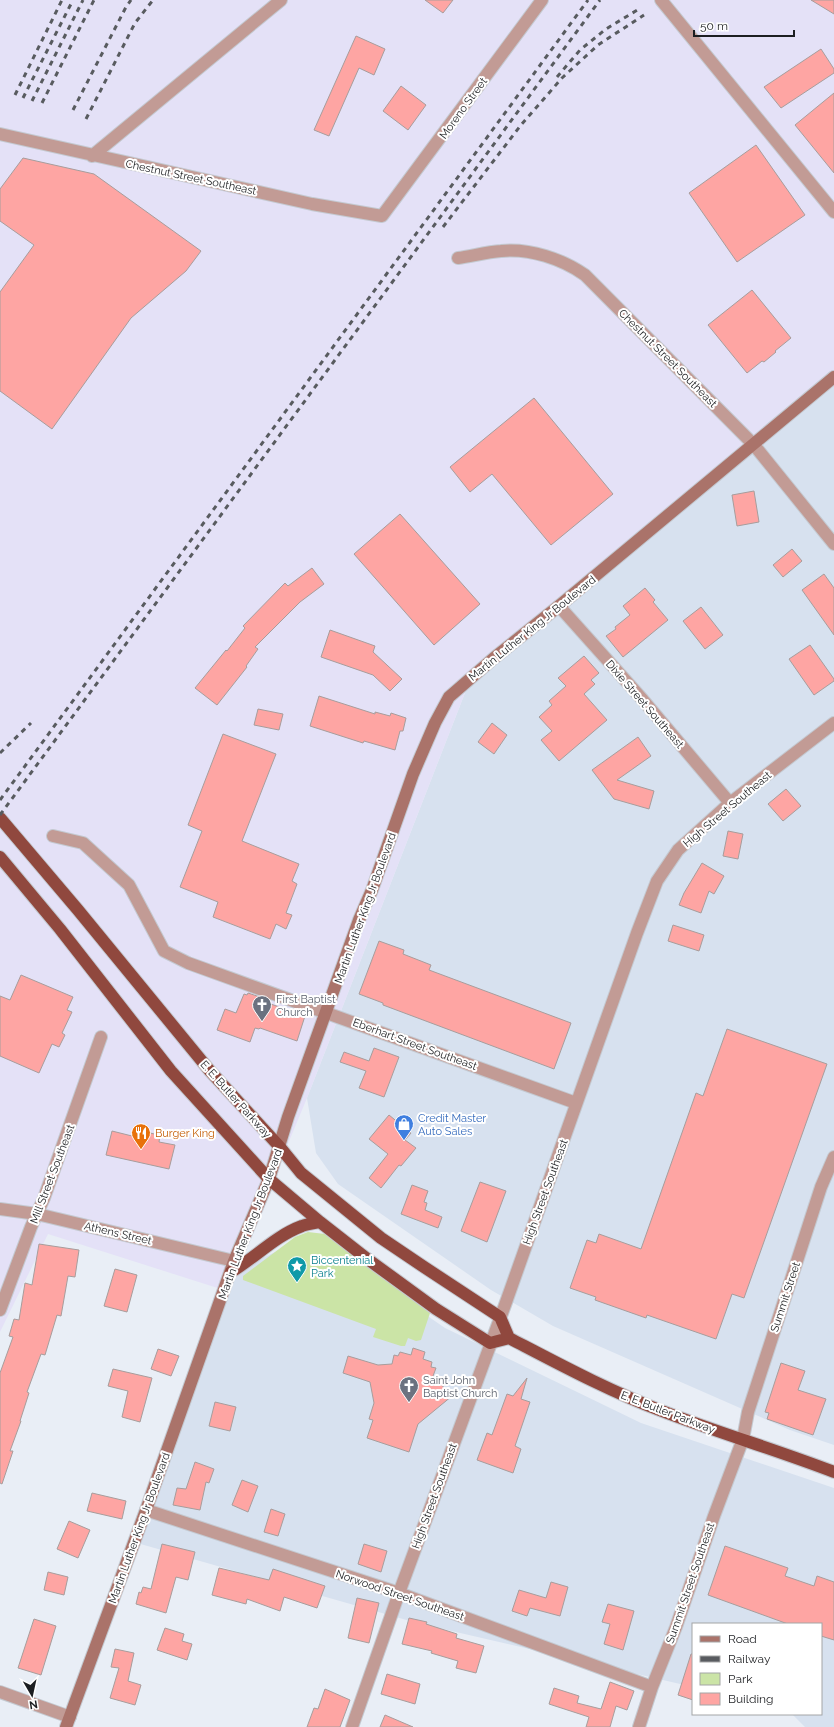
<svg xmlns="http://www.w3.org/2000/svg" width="834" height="1727" viewBox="0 0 834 1727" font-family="Raleway,sans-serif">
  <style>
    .built { fill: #d7e1ef }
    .industrial { fill: #e4e1f7 }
    .green { fill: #cbe4a6 }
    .building { fill: #fea5a3; stroke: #a79d9c }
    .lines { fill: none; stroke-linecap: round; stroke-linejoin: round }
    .minor-casing { stroke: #c4c9d0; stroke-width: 14 }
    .tertiary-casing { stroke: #c4c9d0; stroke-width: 14 }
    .secondary-casing { stroke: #c4c9d0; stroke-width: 14 }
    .trunk-casing { stroke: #c4c9d0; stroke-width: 14 }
    .minor { stroke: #c29b95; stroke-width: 12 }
    .tertiary { stroke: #c29b95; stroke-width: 12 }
    .secondary { stroke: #aa736a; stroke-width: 12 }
    .trunk { stroke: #90483e; stroke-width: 12 }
    .rail { stroke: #585b5f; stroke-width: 3; stroke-dasharray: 5 5; stroke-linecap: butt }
    .labels { text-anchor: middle; stroke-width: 4; stroke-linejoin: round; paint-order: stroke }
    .street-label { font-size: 11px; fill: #1c1e21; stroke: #fff }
    .worship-label { font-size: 11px; fill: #5b616d; stroke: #fff; text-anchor: start }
    .shop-label { font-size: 11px; fill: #366cbe; stroke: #fff; text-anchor: start }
    .food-label { font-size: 11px; fill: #c56008; stroke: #fff; text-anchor: start }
    .culture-label { font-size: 11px; fill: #0d838f; stroke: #fff; text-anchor: start }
  </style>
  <rect width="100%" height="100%" fill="#e9eef6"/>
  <path class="built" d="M834 384V1445L790 1430 553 1326 491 1290 338 1184 316 1153 307 1098 470 680 758 449Z
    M310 1235 445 1328 641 1423 834 1488V1727H805L792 1714H821V1624H693V1687L417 1623 137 1543 234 1272Z"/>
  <path class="industrial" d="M0 0H834V384L758 449 470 680 307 1098 227 1291 48 1234 0 1332Z"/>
  <path class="green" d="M308 1232 325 1234 430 1313 421 1340 416 1341 408 1338 405 1346H401L373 1337 376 1329 243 1280V1276L295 1237Z"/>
  <path class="building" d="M425 0H453L443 13Z
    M811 0H834V14Z
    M356 36 385 49 374 75 359 68 329 136 314 130Z
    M821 49 834 69V73L781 108 764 87Z
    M401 86 426 105 408 130 383 111Z
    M834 93V173L795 125Z
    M756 145 805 215 737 262 689 193Z
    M23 158 94 174 201 251 186 271 131 318 52 429 0 391V292L34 245 0 221V189Z
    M752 290 791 338 775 351 776 352 764 362 762 361 747 373 708 325Z
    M534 398 613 494 551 545 492 474 470 492 450 467Z
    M754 491 759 522 737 526 732 495Z
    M400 514 480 604 434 645 354 554Z
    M792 549 802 561 783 577 773 565Z
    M312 568 324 584 300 602 255 647 258 649 246 666 247 667 217 705 195 688 226 650 227 651 245 628 243 626 285 583 288 586Z
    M824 574 834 588V635L802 590Z
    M645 588 655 600 653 602 668 620 623 657 606 636 616 629 615 627 630 615 623 606Z
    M701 607 723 635 705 649 683 621Z
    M330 630 375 646 373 652 402 679 390 691 373 675 321 657Z
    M810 645 834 679V681L814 695 789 659Z
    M584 656 599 673 591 680 595 684 584 694 607 720 559 761 541 740 552 731 539 717 552 705 549 701 566 686 558 678Z
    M319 696 375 714V712L390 716 391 713 406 718 403 731H400L395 750 364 741 363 743 310 726Z
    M258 709 283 714 279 730 254 725Z
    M492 723 507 735 494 754 478 742Z
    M223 734 276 754 242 841 299 864 292 881 297 884 286 913 292 915 286 929 276 924 270 939 213 917 218 902 180 887 202 831 188 825Z
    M638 737 651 756 617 780 654 791 649 809 614 799 592 770Z
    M786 789 801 806 783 821 768 804Z
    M728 831 743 834 738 859 723 856Z
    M702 863 724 876 714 894 709 891 701 913 679 905 684 893Z
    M673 925 704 935 699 951 668 941Z
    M379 941 404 950 403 954 431 965 429 970 571 1023 554 1069 383 1005V1003L359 994Z
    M21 975 73 997 67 1010 72 1012 62 1033 65 1035 59 1047 52 1044 39 1073 0 1056V996L10 1000Z
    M248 993 266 999 265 1002 305 1016 297 1041 260 1028 259 1029 255 1028 250 1042 217 1030 225 1009 236 1013 244 994 247 995Z
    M727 1029 827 1064 744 1298 732 1294 716 1339 647 1315 646 1318 595 1300 596 1297 570 1288 587 1240 596 1243 599 1234 641 1249 696 1093 703 1096Z
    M374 1048 399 1057 384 1097 359 1088 366 1071 340 1062 344 1052 369 1061Z
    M389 1115 411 1133 405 1140 416 1148 401 1166 399 1165 381 1188 369 1178 388 1154 369 1139Z
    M134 1130 160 1135 159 1142 175 1145 169 1169 106 1155 112 1131 132 1136Z
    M480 1182 506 1191 487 1242 461 1231Z
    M412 1185 428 1191 424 1202 427 1203 425 1210 442 1217 438 1228 401 1214Z
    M39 1244 79 1250 75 1277 68 1276 61 1316 57 1315 45 1355 41 1354 27 1392 29 1393 20 1421H21L10 1451H13L2 1484 0 1483V1373L13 1337 9 1336 14 1319 19 1320 25 1283 32 1285Z
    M115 1269 137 1275 127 1312 104 1306Z
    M413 1348 425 1352 423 1359 432 1362 431 1367 436 1368 433 1376 452 1396 418 1424 409 1452 367 1438 373 1420 369 1419 374 1403 370 1382 343 1373 348 1356 378 1365 392 1364 394 1355 398 1356 400 1352 411 1355Z
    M158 1349 179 1356 171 1376 151 1369Z
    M781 1363 805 1371 798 1390 826 1399 813 1435 767 1419 769 1413 765 1412Z
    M113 1369 152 1378 140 1422 122 1417 128 1391 108 1386Z
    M527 1378 521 1399 530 1402 515 1446 521 1449 513 1473 477 1460 487 1433 492 1435 507 1394 513 1396Z
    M215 1402 236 1407 230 1431 209 1426Z
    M195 1462 214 1469 209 1483 206 1482 200 1510 173 1505 177 1488 186 1489Z
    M242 1480 258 1486 248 1512 232 1505Z
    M92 1493 126 1501 122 1519 87 1511Z
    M271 1509 285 1514 278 1536 264 1532Z
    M69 1521 90 1530 78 1558 57 1549Z
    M162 1544 195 1552 188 1580 176 1577 166 1613 136 1604 139 1592 141 1593 143 1587 151 1589Z
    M364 1544 387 1551 381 1572 358 1564Z
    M725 1546 788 1568 785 1576 814 1586 817 1576 834 1582V1640L821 1636V1624H788L708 1595Z
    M219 1568 269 1580 273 1569 325 1586 317 1608 284 1597 280 1611 247 1599 246 1604 212 1595Z
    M48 1572 68 1577 64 1595 44 1590Z
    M551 1582 568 1587 560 1616 530 1608 527 1616 512 1611 519 1590 546 1598Z
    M357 1598 379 1603 369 1643 348 1638Z
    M608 1604 634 1611 623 1650 604 1644 610 1624 602 1622Z
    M409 1618 427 1622 426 1624 457 1634 456 1638 484 1646 476 1673 456 1668 458 1661 431 1653 432 1651 402 1644Z
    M34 1619 56 1626 41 1675 18 1668Z
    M165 1628 184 1634 182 1641 192 1644 187 1660 157 1650Z
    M115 1649 134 1653 128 1681 141 1685 135 1705 110 1698 119 1668 111 1667Z
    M691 1654H693V1700L678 1695Z
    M387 1674 420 1684 415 1704 381 1694Z
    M610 1682 634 1691 627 1710 616 1706 610 1727H586L589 1717 549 1704 554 1688 579 1696 577 1703 601 1709Z
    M325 1689 350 1700 340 1727H307L314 1708 318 1709Z
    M385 1715 413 1727H380Z"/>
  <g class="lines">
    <defs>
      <path id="minor" d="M0 134 312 204 382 216 542 0
        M92 156 281 0
        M458 258C472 256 487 252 501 251 530 248 562 259 585 275L754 445 834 544
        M559 606 643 700 730 803
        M53 836 83 843 129 885 164 951 188 963 576 1103
        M0 1209 37 1214 234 1261
        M0 1310 31 1227 44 1198 101 1037
        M146 1510 399 1593 652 1687
        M0 1692 70 1717
        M352 1727 399 1593 505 1305 637 933 657 881 678 850 730 803 834 723
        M639 1727 652 1687 676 1627 714 1516 743 1439 748 1412 821 1187 834 1157"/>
      <path id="tertiary" d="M661 0 834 212"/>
      <path id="secondary" d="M66 1727 146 1510 234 1261 269 1179 288 1117 359 920 372 890 413 774 435 723 449 697 494 658 559 606 834 377"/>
      <path id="trunk" d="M0 818 78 910 210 1071 279 1146 301 1173 381 1238 424 1267 500 1317 509 1338C559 1364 609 1391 662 1411 719 1433 777 1450 834 1472
        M0 857 60 929 171 1071 269 1179 320 1222 366 1258 436 1309 490 1343 509 1338
        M231 1272C255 1258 275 1236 302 1226 307 1224 314 1223 320 1222"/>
    </defs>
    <use href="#minor" class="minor-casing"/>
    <use href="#tertiary" class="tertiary-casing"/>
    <use href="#secondary" class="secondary-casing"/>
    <use href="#trunk" class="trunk-casing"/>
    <use href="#minor" class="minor"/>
    <use href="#tertiary" class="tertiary"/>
    <use href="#secondary" class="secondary"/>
    <use href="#trunk" class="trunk"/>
    <path class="rail" d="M557 77 580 50 606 29 639 9
      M15 95 62 0
      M23 98 73 0
      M32 101 83 0
      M42 103 94 0
      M73 110 126 7 131 0
      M86 119 135 23 153 0
      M443 227 521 125 562 78 598 45 644 15
      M0 753 31 723
      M0 800 588 0
      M0 815 600 0"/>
  </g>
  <defs>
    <symbol id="church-pin" viewBox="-11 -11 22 30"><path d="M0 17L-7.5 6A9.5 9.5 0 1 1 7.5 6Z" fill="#6b7280" stroke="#fff"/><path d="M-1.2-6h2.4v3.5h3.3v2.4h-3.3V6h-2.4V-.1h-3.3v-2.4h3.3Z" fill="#fff"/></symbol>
    <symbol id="shop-pin" viewBox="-11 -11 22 30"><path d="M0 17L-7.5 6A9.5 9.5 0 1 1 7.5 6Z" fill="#3f7fe0" stroke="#fff"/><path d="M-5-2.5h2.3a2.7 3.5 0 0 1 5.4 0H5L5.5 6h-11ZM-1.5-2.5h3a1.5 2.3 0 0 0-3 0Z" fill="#fff"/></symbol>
    <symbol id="restaurant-pin" viewBox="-11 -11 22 30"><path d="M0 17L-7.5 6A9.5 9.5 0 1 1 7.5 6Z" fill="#e8710a" stroke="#fff"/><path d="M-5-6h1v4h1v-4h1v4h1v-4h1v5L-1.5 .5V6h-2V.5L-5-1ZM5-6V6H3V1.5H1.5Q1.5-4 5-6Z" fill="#fff"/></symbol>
    <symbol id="sight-pin" viewBox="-11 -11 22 30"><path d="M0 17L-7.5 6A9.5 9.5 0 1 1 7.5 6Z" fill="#0f9aa8" stroke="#fff"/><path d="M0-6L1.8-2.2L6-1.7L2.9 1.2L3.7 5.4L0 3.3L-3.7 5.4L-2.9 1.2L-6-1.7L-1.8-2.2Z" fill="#fff"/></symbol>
  </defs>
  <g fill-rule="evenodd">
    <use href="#church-pin" x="251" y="994" width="22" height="30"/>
    <use href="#shop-pin" x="393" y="1113" width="22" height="30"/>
    <use href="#restaurant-pin" x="130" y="1122" width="22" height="30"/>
    <use href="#sight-pin" x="286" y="1255" width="22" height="30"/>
    <use href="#church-pin" x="398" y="1375" width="22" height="30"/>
  </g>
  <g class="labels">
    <g class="street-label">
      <text transform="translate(463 108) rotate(-54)" y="4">Moreno Street</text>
      <text transform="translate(191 177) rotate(12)" y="4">Chestnut Street Southeast</text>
      <text transform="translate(668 358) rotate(45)" y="4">Chestnut Street Southeast</text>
      <text transform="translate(532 628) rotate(-39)" y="4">Martin Luther King Jr Boulevard</text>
      <text transform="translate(645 704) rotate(49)" y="4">Dixie Street Southeast</text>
      <text transform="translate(727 809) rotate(-40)" y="4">High Street Southeast</text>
      <text transform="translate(365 908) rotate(-70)" y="4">Martin Luther King Jr Boulevard</text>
      <text transform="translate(415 1044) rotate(20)" y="4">Eberhart Street Southeast</text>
      <text transform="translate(236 1099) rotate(48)" y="4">E. E. Butler Parkway</text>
      <text transform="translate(52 1174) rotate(-69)" y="4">Mill Street Southeast</text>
      <text transform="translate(545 1192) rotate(-70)" y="4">High Street Southeast</text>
      <text transform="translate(250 1224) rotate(-69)" y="4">Martin Luther King Jr Boulevard</text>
      <text transform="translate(118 1233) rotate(13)" y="4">Athens Street</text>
      <text transform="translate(785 1297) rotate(-72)" y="4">Summit Street</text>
      <text transform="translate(668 1412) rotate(21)" y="4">E. E. Butler Parkway</text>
      <text transform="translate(434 1496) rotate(-70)" y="4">High Street Southeast</text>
      <text transform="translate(139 1528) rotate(-70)" y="4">Martin Luther King Jr Boulevard</text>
      <text transform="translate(690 1583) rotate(-71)" y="4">Summit Street Southeast</text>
      <text transform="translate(400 1595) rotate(19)" y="4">Norwood Street Southeast</text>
    </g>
    <g class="worship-label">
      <text x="276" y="1003">First Baptist<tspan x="276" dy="13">Church</tspan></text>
      <text x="423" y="1384">Saint John<tspan x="423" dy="13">Baptist Church</tspan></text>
    </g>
    <g class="shop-label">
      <text x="418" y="1122">Credit Master<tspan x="418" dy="13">Auto Sales</tspan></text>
    </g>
    <g class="food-label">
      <text x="155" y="1137">Burger King</text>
    </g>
    <g class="culture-label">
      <text x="311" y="1264">Biccentenial<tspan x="311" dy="13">Park</tspan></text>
    </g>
  </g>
  <rect x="692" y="1623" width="130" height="92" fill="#ffffff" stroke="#a4a5a6"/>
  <rect x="700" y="1636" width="20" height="6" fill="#aa736a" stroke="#a4a5a6"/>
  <text x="728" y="1643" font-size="12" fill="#1c1e21">Road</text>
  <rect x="700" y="1656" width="20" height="6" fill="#585b5f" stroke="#a4a5a6"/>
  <text x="728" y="1663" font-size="12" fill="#1c1e21">Railway</text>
  <rect x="700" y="1673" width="20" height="12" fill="#cbe4a6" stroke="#a4a5a6"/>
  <text x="728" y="1683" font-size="12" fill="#1c1e21">Park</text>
  <rect x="700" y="1693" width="20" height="12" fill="#fea5a3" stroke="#a4a5a6"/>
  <text x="728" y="1703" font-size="12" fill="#1c1e21">Building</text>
  <g transform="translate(32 1695) rotate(171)" stroke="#ffffff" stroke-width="3" paint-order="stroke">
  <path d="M0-3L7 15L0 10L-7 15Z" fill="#1c1e21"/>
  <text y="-6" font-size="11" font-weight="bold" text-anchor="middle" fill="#1c1e21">N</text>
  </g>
  <path d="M694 30v6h100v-6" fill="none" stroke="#1c1e21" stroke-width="2"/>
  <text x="700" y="30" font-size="12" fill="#1c1e21" stroke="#ffffff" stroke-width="3" paint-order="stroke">50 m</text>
</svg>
